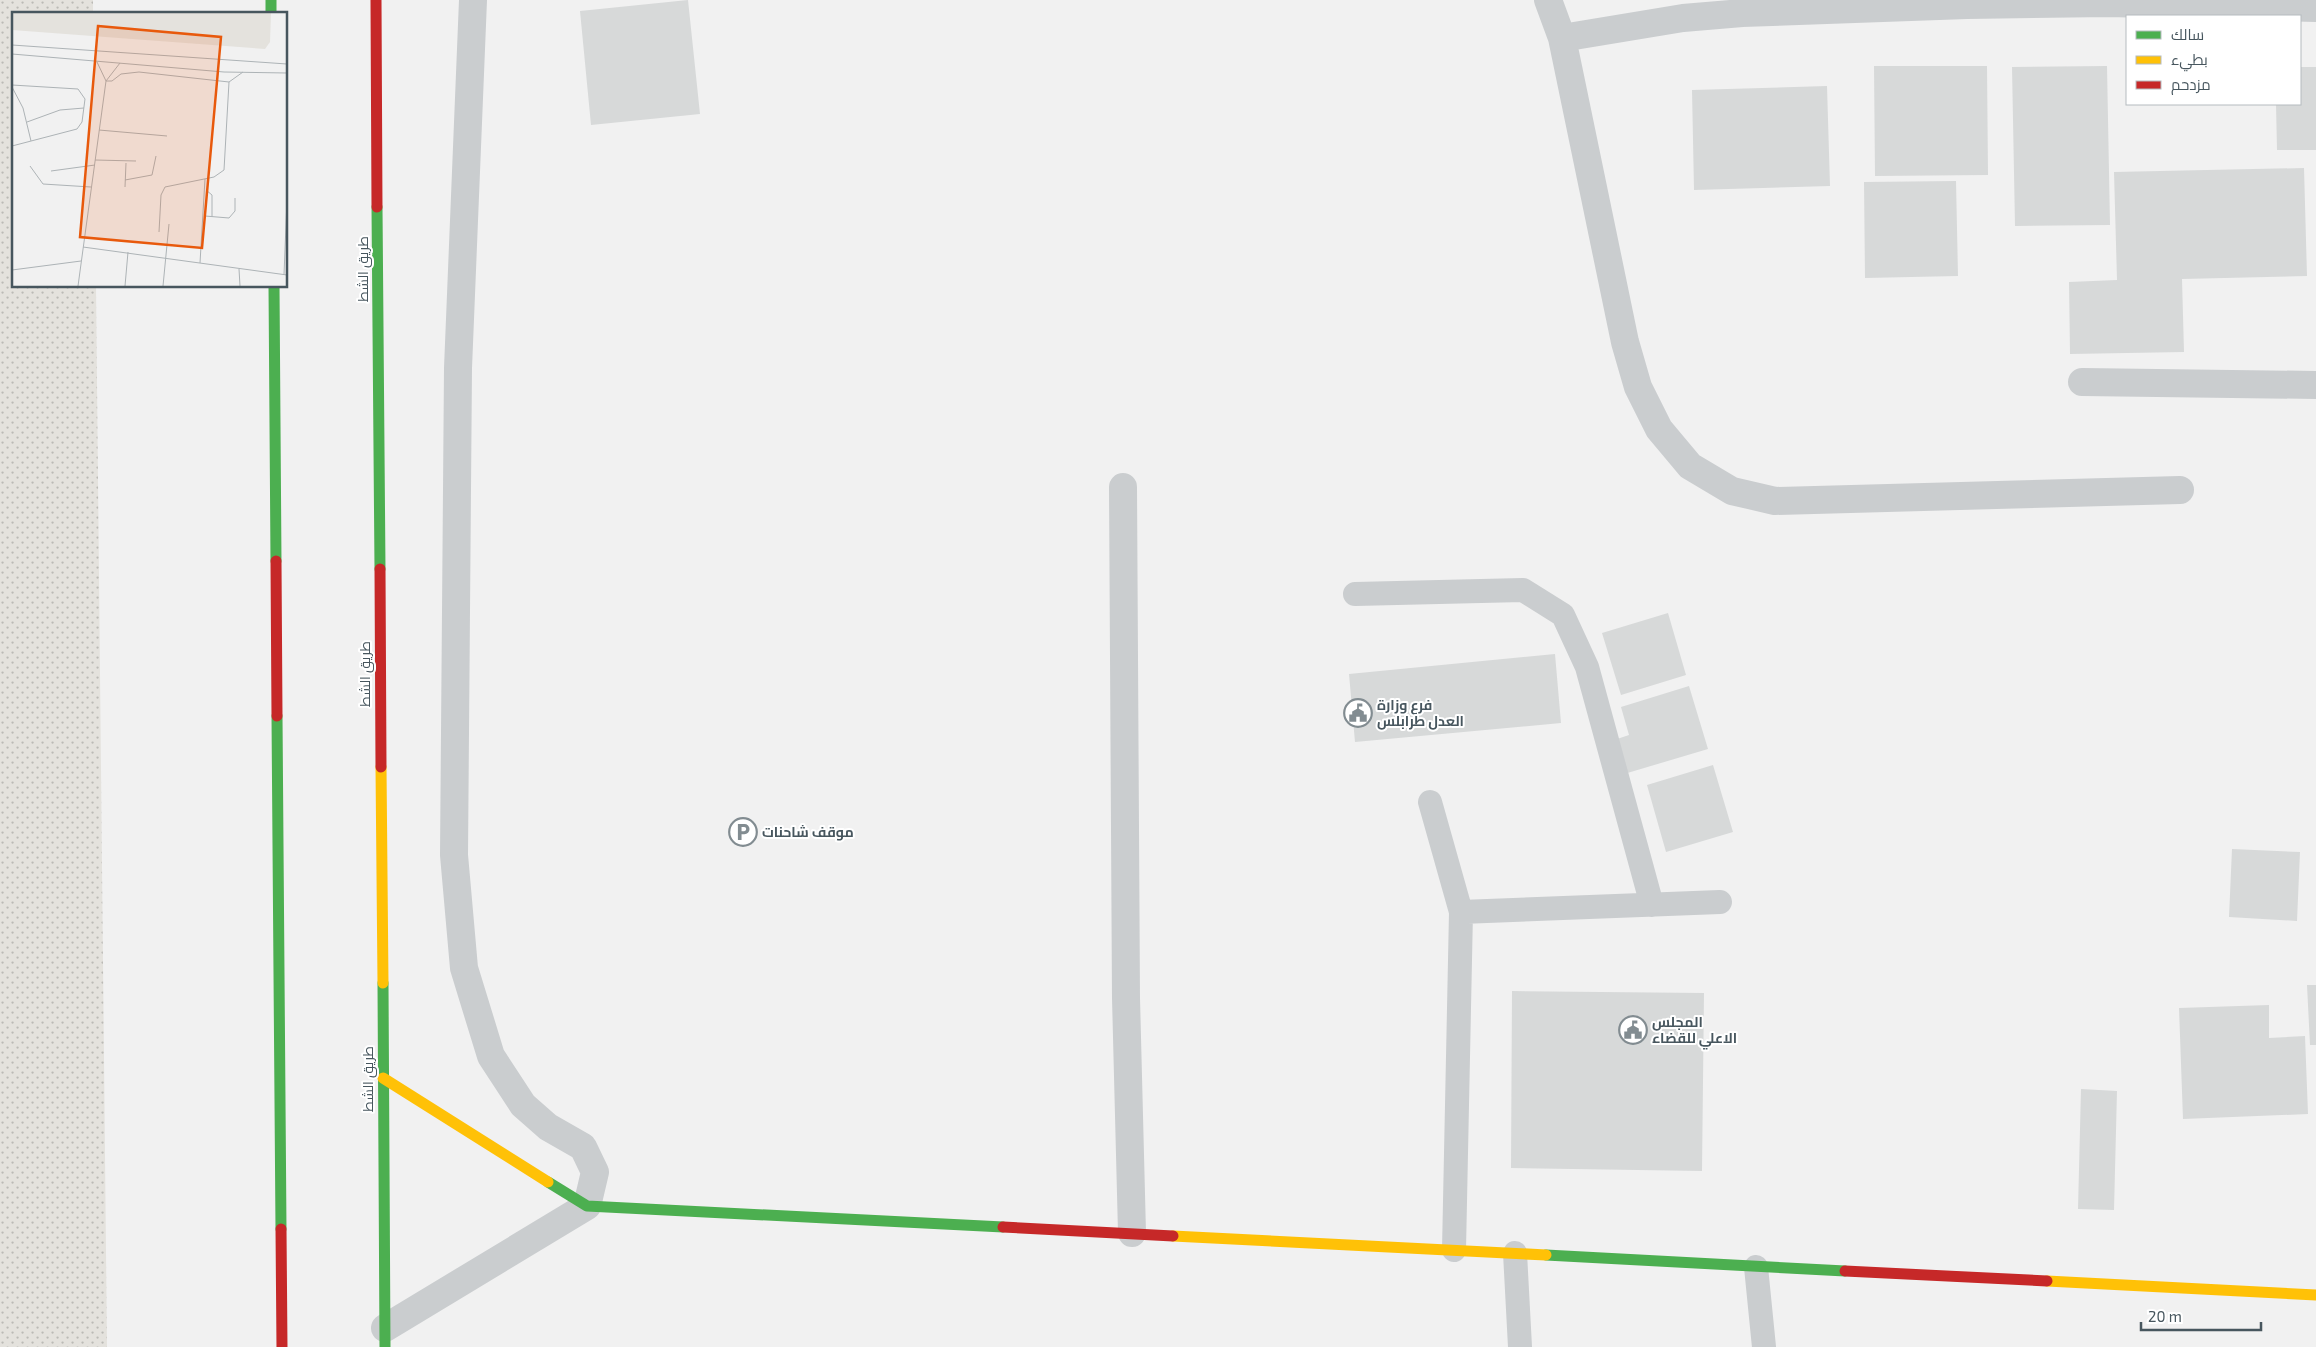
<svg xmlns="http://www.w3.org/2000/svg" width="2316" height="1347" viewBox="0 0 2316 1347" font-family="'Exo 2',Cairo,sans-serif">
  <style>
    .sand { fill: url(#sand-dots) }
    .building { fill: #d7d9d9 }
    .lines { fill: none; stroke-linecap: round; stroke-linejoin: round }
    .lane { stroke: #cacdcf; stroke-width: 24 }
    .street { stroke: #cacdcf; stroke-width: 28 }
    .fast { stroke: #4caf50; stroke-width: 11 }
    .slow { stroke: #ffc107; stroke-width: 11 }
    .jam { stroke: #c62828; stroke-width: 11 }
    .labels { text-anchor: middle; stroke-width: 4; stroke-linejoin: round; paint-order: stroke }
    .street-label { font-size: 14px; fill: #47565e; stroke: #fff }
    .poi-label { font-size: 14px; font-weight: bold; fill: #47565e; stroke: #fff; text-anchor: start }
    .inset-road { fill: none; stroke: #adb3b6; stroke-width: 1 }
    .view { fill: #e8590c; fill-opacity: 0.15; stroke: #e8590c; stroke-width: 2.5 }
    .inset-edge { fill: none; stroke: #47565e; stroke-width: 2.5 }
  </style>
  <defs>
    <pattern id="sand-dots" width="8" height="8" patternUnits="userSpaceOnUse" patternTransform="scale(1.25)"><rect width="8" height="8" fill="#e4e2dd"/><path d="M2 2h.1M6 6h.1" fill="none" stroke="#bbbab6" stroke-width="1.8" stroke-linecap="round"/></pattern>
  </defs>
  <rect width="100%" height="100%" fill="#f1f1f1"/>
  <path class="sand" d="M0 0H93V14H14V286H96L107 1347H0Z"/>
  <path class="building" d="M688 0 700 114 591 125 580 11Z
    M1874 66H1987L1988 175 1875 176Z
    M2107 66 2110 225 2015 226 2012 67Z
    M2300 67H2316V150H2277L2276 104H2300Z
    M1827 86 1830 186 1694 190 1692 90Z
    M2304 168 2307 276 2182 279 2184 352 2070 354 2069 282 2117 280 2114 172Z
    M1956 181 1958 276 1865 278 1864 182Z
    M1668 613 1686 675 1621 695 1602 633Z
    M1555 654 1561 723 1355 742 1349 674Z
    M1689 686 1708 749 1624 774 1614 740 1629 735 1621 707Z
    M1713 765 1733 832 1666 852 1647 785Z
    M2232 849 2300 852 2297 921 2229 917Z
    M2307 985H2316V1045H2310Z
    M1512 991 1704 993 1702 1171 1511 1168Z
    M2269 1005V1038L2305 1036 2308 1114 2183 1119 2179 1008Z
    M2081 1089 2117 1091 2114 1210 2078 1209Z"/>
  <g class="lines">
    <path class="lane" d="M1355 594 1523 590 1563 615 1587 667 1652 905
      M1430 802 1461 912 1454 1250
      M1461 912 1720 902
      M1515 1253 1520 1347
      M1756 1267 1764 1347"/>
    <path class="street" d="M1548 0 1562 38 1625 342 1638 387 1659 429 1690 466 1732 491 1775 501 2180 490
      M1562 38 1683 18 1742 13 1967 5 2108 3 2316 8
      M2082 382 2316 385
      M1123 487 1126 998 1132 1233
      M385 1328 587 1206 595 1172 583 1147 548 1127 523 1105 491 1056 464 968 454 855 458 368 473 0"/>
    <path class="fast" d="M271 0V14
      M377 207 380 569
      M274 286 276 561
      M277 716 281 1229
      M383 983 385 1347
      M548 1182 587 1206 1003 1227
      M1546 1255 1845 1271"/>
    <path class="slow" d="M381 767 383 983
      M383 1078 548 1182
      M1173 1236 1546 1255
      M2047 1281 2316 1295"/>
    <path class="jam" d="M376 0 377 207
      M276 561 277 716
      M380 569 381 767
      M1003 1227 1173 1236
      M281 1229 282 1347
      M1845 1271 2047 1281"/>
  </g>
  <defs>
    <symbol id="civic-ring" viewBox="-11 -11 22 22"><circle r="9.5" fill="#fff" stroke="#828c91" stroke-width="1.5"/><path d="M-.6-6.5H3V-4.5H.6V-3L4-1V1h2V6H-6V1h2V-1L-.6-3ZM-1.2 2.5V6h2.4V2.5Z" fill="#828c91"/></symbol>
    <symbol id="parking-ring" viewBox="-11 -11 22 22"><circle r="9.5" fill="#fff" stroke="#828c91" stroke-width="1.5"/><path d="M-3.5-5.5H1a3.5 3.5 0 0 1 0 7H-1V5.5H-3.5ZM-1-3.4V-.6H.8a1.4 1.4 0 0 0 0-2.8Z" fill="#828c91"/></symbol>
  </defs>
  <g fill-rule="evenodd">
    <use href="#civic-ring" x="1342" y="697" width="32" height="32"/>
    <use href="#parking-ring" x="727" y="816" width="32" height="32"/>
    <use href="#civic-ring" x="1617" y="1014" width="32" height="32"/>
  </g>
  <g class="labels">
    <g class="street-label">
      <text transform="translate(363 269) rotate(-90)" y="5">طريق الشط</text>
      <text transform="translate(365 674) rotate(-90)" y="5">طريق الشط</text>
      <text transform="translate(368 1079) rotate(-90)" y="5">طريق الشط</text>
    </g>
    <g class="poi-label">
      <text x="1377" y="710">فرع وزارة<tspan x="1377" dy="16">العدل طرابلس</tspan></text>
      <text x="762" y="837">موقف شاحنات</text>
      <text x="1652" y="1027">المجلس<tspan x="1652" dy="16">الاعلي للقضاء</tspan></text>
    </g>
  </g>
  <g transform="translate(12 12)">
    <rect width="275" height="275" fill="#f1f1f1"/>
    <path d="M0 1H259L258 30 253 37 0 18Z" fill="#e4e2dd"/>
    <path class="inset-road" d="M0 33 275 52M0 42 212 60 275 61M85 50 94 69M94 69H100L109 62 127 60 217 70 231 60M0 73 66 77 73 87 70 110 65 117 0 134M0 75 11 96 19 129M15 110 48 98 72 96M87 118 155 124M83 148 124 149M18 154 31 172 79 175M39 159 83 153M113 168 140 163 144 144M113 175 114 151M194 178 200 183V205M193 204 217 206 223 199V186M147 220 149 183 153 175 202 165 212 158 217 70M71 235 275 263M188 251 193 167M227 257 228 274M0 258 69 249M272 263 275 187M66 274 94 69 108 51M113 274 116 240M151 274 157 212"/>
    <path class="view" d="M86 14 209 25 190 236 68 225Z"/>
    <rect width="275" height="275" class="inset-edge"/>
  </g>
  <rect x="2126" y="15" width="175" height="90" fill="#ffffff" stroke="#b5bbbf"/>
  <rect x="2136" y="31" width="25" height="8" fill="#4caf50" stroke="#b5bbbf"/>
  <text x="2171" y="40" font-size="15" fill="#47565e">سالك</text>
  <rect x="2136" y="56" width="25" height="8" fill="#ffc107" stroke="#b5bbbf"/>
  <text x="2171" y="65" font-size="15" fill="#47565e">بطيء</text>
  <rect x="2136" y="81" width="25" height="8" fill="#c62828" stroke="#b5bbbf"/>
  <text x="2171" y="90" font-size="15" fill="#47565e">مزدحم</text>
  <path d="M2141 1322v8h120v-8" fill="none" stroke="#47565e" stroke-width="2.5"/>
  <text x="2148" y="1322" font-size="15" fill="#47565e" stroke="#ffffff" stroke-width="4" paint-order="stroke">20 m</text>
</svg>
